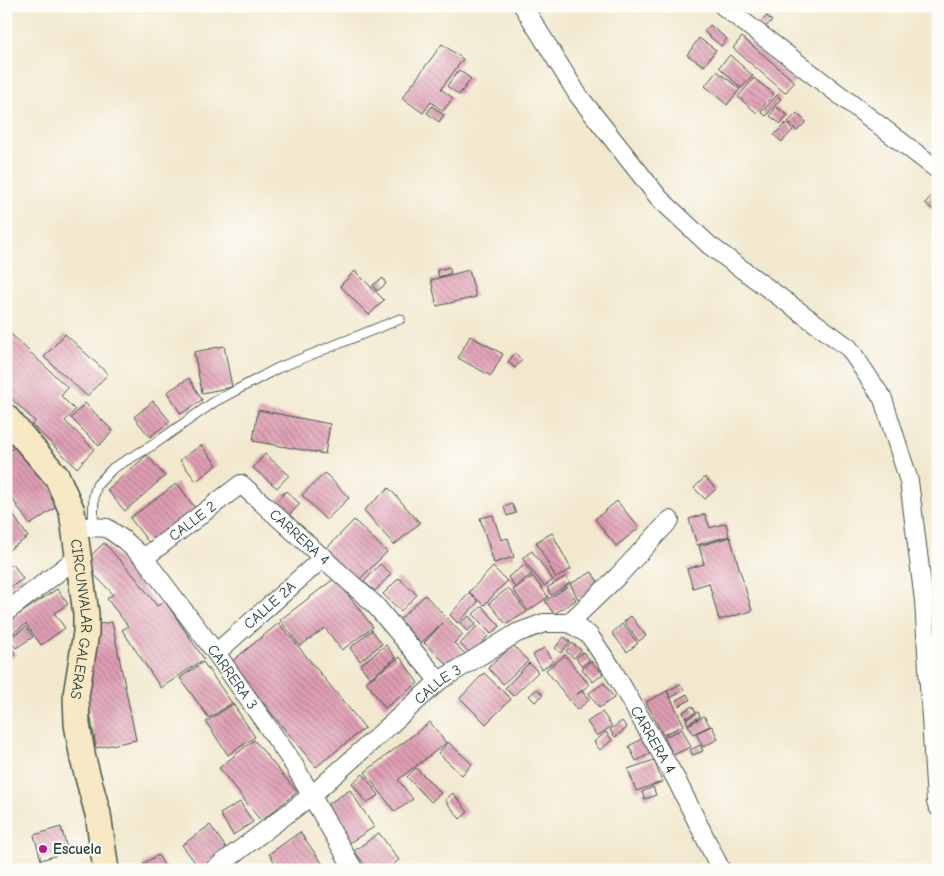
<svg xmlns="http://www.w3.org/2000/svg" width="944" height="876" viewBox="0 0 944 876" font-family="'Comic Neue',sans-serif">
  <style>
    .building { fill: url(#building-back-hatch) }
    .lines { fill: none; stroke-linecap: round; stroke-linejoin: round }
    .lane-casing { stroke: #3f574b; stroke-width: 11 }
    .street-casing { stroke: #3f574b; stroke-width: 20 }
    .secondary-casing { stroke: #3f574b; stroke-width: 28 }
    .lane { stroke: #fff; stroke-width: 9 }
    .street { stroke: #fff; stroke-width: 18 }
    .secondary { stroke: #f8e8c3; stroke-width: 25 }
    .poi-dot { fill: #b5179e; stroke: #fdfcf7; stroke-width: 2 }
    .labels { text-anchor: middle; stroke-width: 4.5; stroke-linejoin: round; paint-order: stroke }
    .street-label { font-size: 15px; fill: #1f3d34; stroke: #fdfcf7 }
    .poi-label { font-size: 15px; font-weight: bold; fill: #1f3d34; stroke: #fdfcf7; text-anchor: start }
  </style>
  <defs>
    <pattern id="building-back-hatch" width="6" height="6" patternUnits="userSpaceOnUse" patternTransform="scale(1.25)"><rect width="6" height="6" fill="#df9db2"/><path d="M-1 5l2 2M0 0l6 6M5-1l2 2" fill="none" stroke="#b48192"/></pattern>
  </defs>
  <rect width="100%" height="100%" fill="#fdfcf7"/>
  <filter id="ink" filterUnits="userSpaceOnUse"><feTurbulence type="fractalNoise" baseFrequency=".02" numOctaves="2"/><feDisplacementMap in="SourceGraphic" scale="10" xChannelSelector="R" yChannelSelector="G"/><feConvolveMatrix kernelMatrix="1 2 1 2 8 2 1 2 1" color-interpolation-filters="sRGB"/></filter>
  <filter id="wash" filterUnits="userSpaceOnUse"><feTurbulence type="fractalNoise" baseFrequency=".0096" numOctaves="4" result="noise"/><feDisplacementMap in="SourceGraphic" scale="20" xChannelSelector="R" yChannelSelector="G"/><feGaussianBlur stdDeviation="1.12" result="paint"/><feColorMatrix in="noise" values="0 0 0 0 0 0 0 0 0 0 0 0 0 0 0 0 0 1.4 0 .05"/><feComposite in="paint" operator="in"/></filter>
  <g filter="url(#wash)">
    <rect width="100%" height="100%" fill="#f2e8ce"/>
    <g id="blocks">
      <path class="building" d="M767 16 772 21 764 28 759 23Z
        M710 25 727 39 721 46 704 32Z
        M742 37 795 82 785 93 733 48Z
        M699 38 716 50 704 66 687 55Z
        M442 44 463 59 441 89 453 98 443 111 431 102 423 113 402 98Z
        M730 55 753 76 741 88 719 67Z
        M459 70 471 79 459 95 447 86Z
        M717 71 740 89 727 105 705 86Z
        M754 78 774 94 757 113 738 97Z
        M777 95 781 99 766 116 761 112Z
        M432 106 444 115 439 122 427 113Z
        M776 107 788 115 781 124 770 116Z
        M797 113 806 122 797 131 788 122Z
        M786 123 793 130 782 142 774 135Z
        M934 193 938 196V205L933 210 925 203Z
        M449 267 451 273 439 277 437 270Z
        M469 270 476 297 437 306 431 280Z
        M355 271 384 300 369 315 340 286Z
        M383 278 386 284 377 291 373 285Z
        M11 334 68 388 61 396 75 410 65 421 94 449 77 468 32 425 35 421 6 394V339Z
        M65 334 108 374 87 396 44 357Z
        M470 336 503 354 491 376 458 358Z
        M224 346 232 387 202 393 194 352Z
        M515 353 522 360 515 368 508 362Z
        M189 378 202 400 181 414 167 392Z
        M153 401 170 421 150 437 134 417Z
        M85 403 113 431 99 446 71 418Z
        M258 410 330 424 325 454 253 441Z
        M21 443 62 503 30 525 6 490V453Z
        M201 445 217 465 196 481 180 460Z
        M265 454 289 475 277 488 253 468Z
        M147 455 165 476 125 511 107 490Z
        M325 473 349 498 326 520 302 495Z
        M705 477 716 489 705 499 694 488Z
        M177 483 196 509 150 544 130 518Z
        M389 488 420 523 394 545 364 510Z
        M286 491 300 504 287 517 274 504Z
        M617 501 639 528 616 546 595 519Z
        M6 504 28 537 7 551 6 549Z
        M512 504 516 513 507 516 504 507Z
        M705 514 710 528 726 523 729 536 697 545 689 519Z
        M493 515 501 540 508 538 514 557 494 563 480 518Z
        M354 520 387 552 355 584 323 552Z
        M552 533 571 569 556 578 536 542Z
        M730 537 752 611 719 620 709 583 693 588 687 569 704 564 699 546Z
        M104 543 136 578 157 606 165 601 204 659 161 688 122 630 128 626 107 599 113 594 83 563Z
        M532 551 553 580 544 586 522 558Z
        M13 564 23 579 6 590V568Z
        M380 564 391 574 375 591 364 582Z
        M525 565 532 574 515 587 508 577Z
        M493 567 507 581 484 605 469 592Z
        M592 572 601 587 578 599 570 584Z
        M533 576 548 597 528 611 513 590Z
        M566 576 570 583 551 595 547 588Z
        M335 578 373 627 342 650 325 628 300 646 280 620Z
        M399 578 417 595 401 611 383 594Z
        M567 587 576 600 554 614 545 601Z
        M508 588 527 612 506 624 489 603Z
        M57 589 68 604 54 613 65 628 41 645 26 624 10 635 6 629V623Z
        M469 593 478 602 458 623 450 615Z
        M425 595 463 635 454 643 465 654 451 668 424 643 443 623 421 643 399 620Z
        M482 606 500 626 491 634 473 614Z
        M469 616 476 624 467 631 460 623Z
        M631 616 646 636 639 641 624 622Z
        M112 622 136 740 96 748 84 677 93 625Z
        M279 623 365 728 316 767 230 663Z
        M622 624 638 643 627 652 612 633Z
        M477 626 488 636 471 654 460 644Z
        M26 627 33 637 16 648 9 638Z
        M372 630 382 644 360 661 350 648Z
        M564 637 570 642 561 653 555 648Z
        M6 641 16 655 6 662Z
        M572 643 581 650 574 658 566 651Z
        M386 645 396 658 370 678 360 665Z
        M513 645 528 661 503 684 488 668Z
        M544 648 553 662 542 669 533 655Z
        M583 652 590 660 582 666 576 658Z
        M565 655 589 685 576 695 582 691 589 700 577 710 546 670Z
        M400 657 418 683 385 708 366 682Z
        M591 661 603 674 593 682 582 669Z
        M203 662 232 703 209 718 180 678Z
        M529 663 538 672 513 696 505 688Z
        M484 673 511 699 486 724 460 698Z
        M604 683 614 698 599 708 589 693Z
        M680 684 684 690 671 698 667 691Z
        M537 689 543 695 535 702 529 696Z
        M667 691 684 725 663 735 646 702Z
        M687 694 690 700 679 706 676 700Z
        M233 704 255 737 228 755 206 722Z
        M692 706 696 712 686 718 683 712Z
        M602 712 612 726 597 736 587 722Z
        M698 712 700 716 688 724 686 720Z
        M704 716 710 726 693 734 688 725Z
        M622 721 627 728 615 737 610 730Z
        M430 722 446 743 398 780 413 799 395 812 365 772Z
        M712 726 718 739 703 747 696 733Z
        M682 729 691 747 673 755 664 737Z
        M606 732 612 740 600 750 594 742Z
        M645 737 653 752 636 761 629 746Z
        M254 740 297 792 261 821 219 768Z
        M448 742 472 764 462 775 438 753Z
        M700 745 703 751 693 755 690 750Z
        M654 760 662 782 636 791 628 769Z
        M416 768 441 793 431 802 407 777Z
        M363 774 379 795 366 803 352 783Z
        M653 787 656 795 645 799 642 792Z
        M350 790 374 827 346 845 322 808Z
        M453 793 468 812 460 819 445 800Z
        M240 802 253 822 233 835 220 814Z
        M210 825 227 849 200 869 182 845Z
        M61 827 68 852 41 860 34 835Z
        M300 832 327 870H280L269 854Z
        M379 833 399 860 387 870H369L354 851Z
        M158 855 167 870H146L143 864Z"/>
    </g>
  </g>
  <g filter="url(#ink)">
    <use href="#blocks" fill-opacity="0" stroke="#3f574b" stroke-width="1"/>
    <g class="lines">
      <defs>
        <path id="lane" d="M93 526 94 495 97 485 113 468 153 445 214 402 278 368 400 319"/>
        <g id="street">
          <path d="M523 6 578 95 659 198 709 245 849 348 883 399 909 481 924 601 936 802 938 807"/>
          <path d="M723 6 938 170"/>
          <path id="s1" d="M74 526 107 528 124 540 144 558 216 653 291 760 354 870"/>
          <path id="s2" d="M144 558 241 484 375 605 439 681"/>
          <path d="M6 612 78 557"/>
          <path id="s3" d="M569 623 589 635 611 667 676 779 721 870"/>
          <path id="s4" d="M216 653 324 557"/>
          <path id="s5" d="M213 870 311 796 439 681 517 633 544 623H569L617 577 670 520"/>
        </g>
        <g id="secondary">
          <path id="s6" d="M6 417 57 477 72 511 86 614V633L76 695 77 724 83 759 98 814 106 870"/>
        </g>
      </defs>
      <use href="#lane" class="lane-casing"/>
      <use href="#street" class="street-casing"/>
      <use href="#secondary" class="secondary-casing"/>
      <use href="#lane" class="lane"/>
      <use href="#street" class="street"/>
      <use href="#secondary" class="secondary"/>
    </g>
  </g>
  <circle class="poi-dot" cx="43" cy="849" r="5"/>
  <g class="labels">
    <g class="street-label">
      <text dy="5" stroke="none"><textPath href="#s2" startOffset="61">CALLE 2</textPath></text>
      <text dy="5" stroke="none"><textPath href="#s2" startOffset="201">CARRERA 4</textPath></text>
      <text dy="5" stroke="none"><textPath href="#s4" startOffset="72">CALLE 2A</textPath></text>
      <text dy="5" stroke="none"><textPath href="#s6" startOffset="225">CIRCUNVALAR GALERAS</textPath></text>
      <text dy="5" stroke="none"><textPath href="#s1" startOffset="229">CARRERA 3</textPath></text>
      <text dy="5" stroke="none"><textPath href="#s5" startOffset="292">CALLE 3</textPath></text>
      <text dy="5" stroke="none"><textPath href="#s3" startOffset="146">CARRERA 4</textPath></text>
    </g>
    <g class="poi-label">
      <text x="53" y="854">Escuela</text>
    </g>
  </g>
  <rect width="944" height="876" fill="none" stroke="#fdfcf7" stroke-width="25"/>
</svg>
